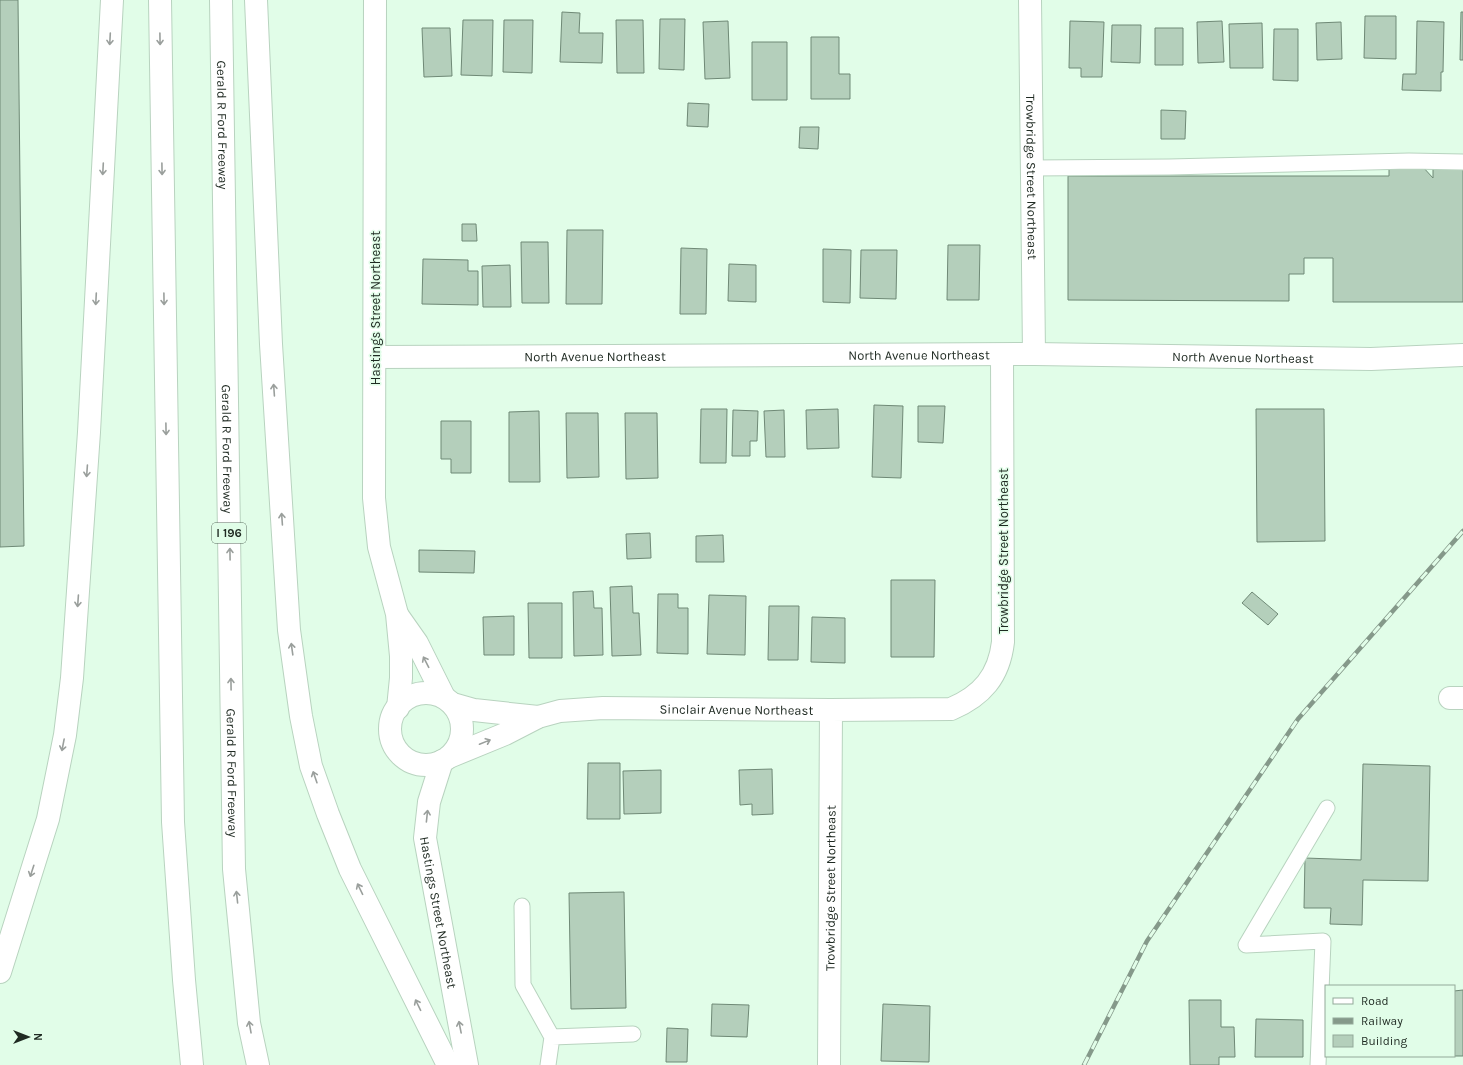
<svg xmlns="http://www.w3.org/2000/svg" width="1463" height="1065" viewBox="0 0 1463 1065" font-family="Karla,sans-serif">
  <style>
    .building { fill: #b4cfbb; stroke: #6f8976 }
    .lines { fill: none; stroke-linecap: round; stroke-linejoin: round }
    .service-casing { stroke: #b8d3bf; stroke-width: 17 }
    .minor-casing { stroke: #b8d3bf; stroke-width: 24 }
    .tertiary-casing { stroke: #b8d3bf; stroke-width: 24 }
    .motorway-casing { stroke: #b8d3bf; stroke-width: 24 }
    .service { stroke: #fff; stroke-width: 15 }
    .minor { stroke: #fff; stroke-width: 22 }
    .tertiary { stroke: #fff; stroke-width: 22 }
    .motorway { stroke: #fff; stroke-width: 22 }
    .rail-casing { stroke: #85998a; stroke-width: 4.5 }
    .rail { stroke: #e1fde8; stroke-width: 3; stroke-dasharray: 9; stroke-linecap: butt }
    .oneway { stroke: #9a9f9c }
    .labels { text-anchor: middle; stroke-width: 3; stroke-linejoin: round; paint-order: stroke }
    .shield { fill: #e1fde8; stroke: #59695d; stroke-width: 1 }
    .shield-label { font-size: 12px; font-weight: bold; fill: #1f2a22 }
    .street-label { font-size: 13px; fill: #1f2a22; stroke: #e1fde8 }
  </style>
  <rect width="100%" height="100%" fill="#e1fde8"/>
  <path class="building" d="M0 0H18L24 546 0 547Z
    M562 12 580 13 579 33H603L602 63 560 62Z
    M1461 12H1463V60H1460Z
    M1365 16H1396V59L1364 58Z
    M660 19H685L684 70 659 69Z
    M463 20H493L492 76 461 75Z
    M504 20H533L532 73 503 72Z
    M616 20H643L644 73H617Z
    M728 21 730 78 705 79 703 22Z
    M1070 21 1104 22 1102 77H1081V68H1069Z
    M1222 21 1224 62 1198 63 1197 22Z
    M1417 21 1444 22 1443 72H1441V91L1402 90 1403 74H1416Z
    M1341 22 1342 59 1317 60 1316 23Z
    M1262 23 1263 68H1230L1229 24Z
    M1112 25H1141L1140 63 1111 62Z
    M422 28H450L452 76 424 77Z
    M1155 28H1183V65H1155Z
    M1274 29H1298V81L1273 80Z
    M811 37H839V74H850V99H811Z
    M752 42H787V100H752Z
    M688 103 709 104 708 127 687 126Z
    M1161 110 1186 111 1185 139H1161Z
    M800 127H819L818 149 799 148Z
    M1389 166H1422L1433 178V166H1463V302H1333V258H1304V274H1289V301L1068 300V176H1389Z
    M462 224H476L477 241H462Z
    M567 230H603L602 304H566Z
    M521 242H548L549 303H522Z
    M948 245H980L979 300H947Z
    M681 248 707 249 706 314H680Z
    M823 249 851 250 850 303 823 302Z
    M861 250H897L896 299 860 298Z
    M423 259 468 260V271H478V305L422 304Z
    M729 264 756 265V302L728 301Z
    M510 265 511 307H483L482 266Z
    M874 405 903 406 901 478 872 477Z
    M918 406H945L943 443 918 442Z
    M701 409H727L726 463H700Z
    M838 409 839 448 807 449 806 410Z
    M1256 409H1324L1325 541 1257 542Z
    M733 410 758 411 757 441H750V456H732Z
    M784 410 785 457H766L764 411Z
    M539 411 540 482H509V412Z
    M566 413H598L599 477 567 478Z
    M625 413H657L658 478 626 479Z
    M441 421H471V473H451V459H441Z
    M650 533 651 558 627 559 626 534Z
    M723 535 724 562H696V536Z
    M419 550 475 551 474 573 419 572Z
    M891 580H935L934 657H891Z
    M632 586 633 613H639L641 655 612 656 610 587Z
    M593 591 594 608H602L603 655 574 656 573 592Z
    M1252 592 1278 614 1268 625 1242 603Z
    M658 594H678V608H688V654L657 653Z
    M709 595 746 596 745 655 707 654Z
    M528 603H562V658H529Z
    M769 606H799L798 660H768Z
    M514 616V655H484L483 617Z
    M812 617 845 618V663L811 662Z
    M588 763H620V819H587Z
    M1363 764 1430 766 1428 881 1363 880 1362 925 1330 924 1331 908H1304L1305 858 1361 860Z
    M772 769 773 814 752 815V804L740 805 739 770Z
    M661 770V813L624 814 623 771Z
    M624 892 626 1008 571 1009 569 893Z
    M1463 990V1056H1454V991Z
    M1189 1000H1221V1027H1234L1235 1057H1219V1065H1190Z
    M712 1004 749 1005 747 1037 711 1036Z
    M883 1004 930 1006 929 1062 881 1061Z
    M1256 1019 1303 1020V1057H1255Z
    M667 1028 688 1029 687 1062H666Z"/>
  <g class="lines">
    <defs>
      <path id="service" d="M1032 168 1169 167 1409 161 1463 162
        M522 906 523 985 552 1037 633 1034
        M548 1065 552 1037
        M1318 1065 1323 941 1246 945 1327 808"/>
      <g id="minor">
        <path id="s1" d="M1030 0 1034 354"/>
        <path id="s2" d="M375 357 1034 354 1371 359 1463 355"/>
        <path d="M1450 698H1463"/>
        <path id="s3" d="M829 1065 831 710 951 709C982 696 999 676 1003 642L1002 355"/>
      </g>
      <g id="tertiary">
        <path d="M375 0 374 498 379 547 397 614 401 656V678L398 708"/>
        <path d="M398 616 417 643 444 697"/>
        <circle cx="426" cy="729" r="36"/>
        <path d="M453 704 474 710 538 717"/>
        <path id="s4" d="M449 757 505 734 538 717 560 711 603 708 831 710"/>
        <path id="s5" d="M442 761 429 802 425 838 467 1065"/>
      </g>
      <g id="motorway">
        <path d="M160 0 173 822 184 980 192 1065"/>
        <path id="s6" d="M221 0 234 869 249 1023 258 1065"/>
        <path d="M256 0 271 344 289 630 301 716 311 766 328 814 350 869 448 1065"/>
        <path d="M0 972 48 819 65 735 72 678 89 432 112 0"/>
      </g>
    </defs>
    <use href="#service" class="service-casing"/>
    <use href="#minor" class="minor-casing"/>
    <use href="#tertiary" class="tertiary-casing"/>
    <use href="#motorway" class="motorway-casing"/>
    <use href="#service" class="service"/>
    <use href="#minor" class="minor"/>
    <use href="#tertiary" class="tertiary"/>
    <use href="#motorway" class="motorway"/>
    <defs>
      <path id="rail" d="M1084 1065 1147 941 1298 719 1463 531"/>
    </defs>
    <use href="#rail" class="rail-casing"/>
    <use href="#rail" class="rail"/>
  </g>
  <defs><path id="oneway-shaft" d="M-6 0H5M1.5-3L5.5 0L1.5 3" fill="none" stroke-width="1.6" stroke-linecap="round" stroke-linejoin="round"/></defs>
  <g class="oneway">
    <use href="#oneway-shaft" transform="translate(110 39) rotate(93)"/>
    <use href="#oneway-shaft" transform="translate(160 39) rotate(89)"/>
    <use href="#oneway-shaft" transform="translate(103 169) rotate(93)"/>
    <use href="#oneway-shaft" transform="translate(162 169) rotate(89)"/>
    <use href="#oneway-shaft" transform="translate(96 299) rotate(93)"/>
    <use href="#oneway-shaft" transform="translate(164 299) rotate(89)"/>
    <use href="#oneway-shaft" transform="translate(274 390) rotate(-94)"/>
    <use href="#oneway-shaft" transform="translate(166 429) rotate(89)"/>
    <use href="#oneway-shaft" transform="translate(87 471) rotate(94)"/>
    <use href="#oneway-shaft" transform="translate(282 519) rotate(-94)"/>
    <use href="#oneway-shaft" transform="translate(230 554) rotate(-91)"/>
    <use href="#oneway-shaft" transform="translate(78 601) rotate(94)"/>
    <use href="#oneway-shaft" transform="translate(292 649) rotate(-98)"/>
    <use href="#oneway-shaft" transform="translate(426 662) rotate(-117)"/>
    <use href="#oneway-shaft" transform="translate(231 684) rotate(-91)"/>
    <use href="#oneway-shaft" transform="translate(485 742) rotate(-22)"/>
    <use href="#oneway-shaft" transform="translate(63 745) rotate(101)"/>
    <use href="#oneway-shaft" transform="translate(315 777) rotate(-109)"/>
    <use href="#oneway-shaft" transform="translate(427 816) rotate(-84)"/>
    <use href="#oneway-shaft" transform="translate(32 871) rotate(108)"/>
    <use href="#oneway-shaft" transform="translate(360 889) rotate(-116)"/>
    <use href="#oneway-shaft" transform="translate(237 897) rotate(-96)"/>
    <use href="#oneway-shaft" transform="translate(418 1005) rotate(-116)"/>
    <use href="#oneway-shaft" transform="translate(250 1027) rotate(-100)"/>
    <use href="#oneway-shaft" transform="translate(460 1027) rotate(-101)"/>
  </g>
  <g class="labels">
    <rect class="shield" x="212" y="523" width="34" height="20" rx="3"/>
    <g class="shield-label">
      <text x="229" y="537">I 196</text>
    </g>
    <g class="street-label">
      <text dy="5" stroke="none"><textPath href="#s6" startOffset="125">Gerald R Ford Freeway</textPath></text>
      <text dy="5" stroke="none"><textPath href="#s1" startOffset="177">Trowbridge Street Northeast</textPath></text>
      <text transform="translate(375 308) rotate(-90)" y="5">Hastings Street Northeast</text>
      <text dy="5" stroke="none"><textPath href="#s2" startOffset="544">North Avenue Northeast</textPath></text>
      <text dy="5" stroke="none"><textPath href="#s2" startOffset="220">North Avenue Northeast</textPath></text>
      <text dy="5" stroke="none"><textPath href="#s2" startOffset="868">North Avenue Northeast</textPath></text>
      <text dy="5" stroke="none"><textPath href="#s6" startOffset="449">Gerald R Ford Freeway</textPath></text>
      <text transform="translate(1003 551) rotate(-90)" y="5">Trowbridge Street Northeast</text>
      <text dy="5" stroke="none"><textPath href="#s4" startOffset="297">Sinclair Avenue Northeast</textPath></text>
      <text dy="5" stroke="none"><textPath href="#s6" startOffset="773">Gerald R Ford Freeway</textPath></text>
      <text dy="5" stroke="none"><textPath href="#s3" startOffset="177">Trowbridge Street Northeast</textPath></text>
      <text dy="5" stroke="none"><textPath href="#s5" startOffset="155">Hastings Street Northeast</textPath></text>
    </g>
  </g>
  <rect x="1325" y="985" width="130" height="72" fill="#e1fde8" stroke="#93a999"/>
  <rect x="1333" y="998" width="20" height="6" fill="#ffffff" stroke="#93a999"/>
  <text x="1361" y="1005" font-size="12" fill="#1f2a22">Road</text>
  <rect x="1333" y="1018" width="20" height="6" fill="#85998a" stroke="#93a999"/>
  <text x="1361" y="1025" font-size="12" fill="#1f2a22">Railway</text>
  <rect x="1333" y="1035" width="20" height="12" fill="#b4cfbb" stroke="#93a999"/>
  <text x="1361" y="1045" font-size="12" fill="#1f2a22">Building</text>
  <g transform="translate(28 1037) rotate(90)" stroke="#e1fde8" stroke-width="3" paint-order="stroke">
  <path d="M0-3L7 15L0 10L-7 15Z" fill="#1f2a22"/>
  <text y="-6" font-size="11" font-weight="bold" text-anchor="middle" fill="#1f2a22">N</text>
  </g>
</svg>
